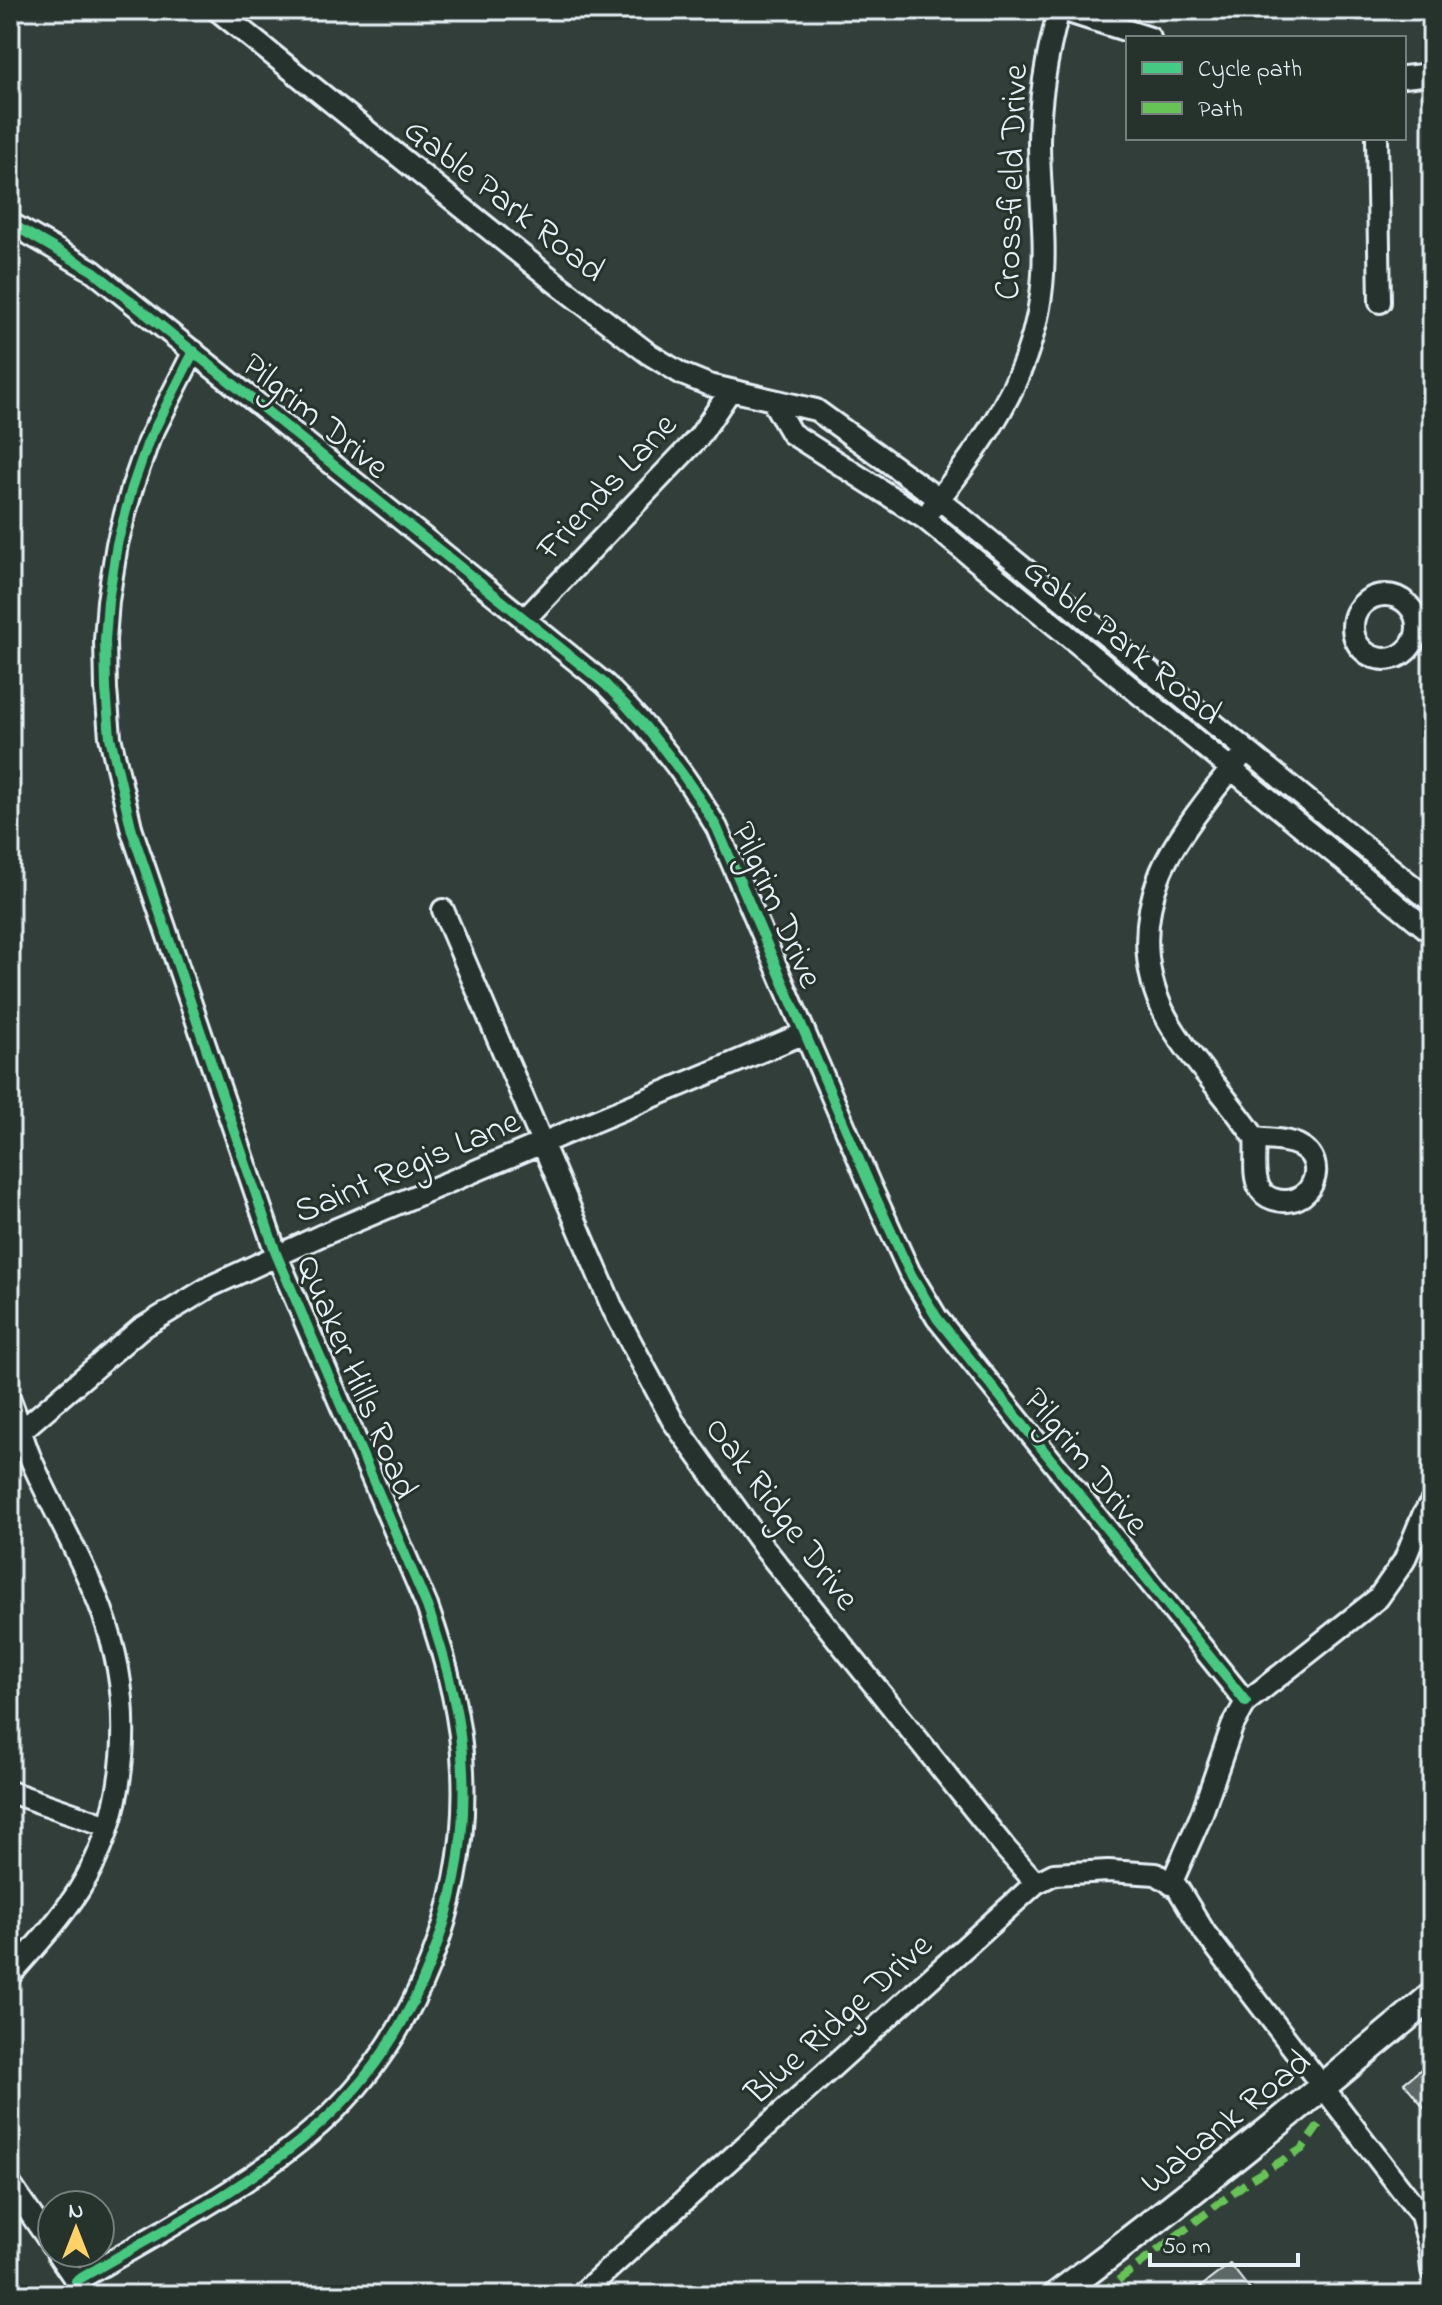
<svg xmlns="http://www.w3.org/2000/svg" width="1442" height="2305" viewBox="0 0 1442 2305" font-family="'Indie Flower',sans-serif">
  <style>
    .building { fill: #5c6865; stroke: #e8f1f8; stroke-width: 2 }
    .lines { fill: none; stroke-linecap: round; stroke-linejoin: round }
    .minor-casing { stroke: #e8f1f8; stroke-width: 26 }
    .tertiary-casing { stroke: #e8f1f8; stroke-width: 32 }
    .minor { stroke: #26332d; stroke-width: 20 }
    .tertiary { stroke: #26332d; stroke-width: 26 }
    .quiet { stroke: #66c356; stroke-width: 8; stroke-dasharray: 16 8; stroke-linecap: butt }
    .cycleway-casing { stroke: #26332d; stroke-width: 15 }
    .cycleway { stroke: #46c982; stroke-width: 10 }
    .labels { text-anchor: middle; stroke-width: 6; stroke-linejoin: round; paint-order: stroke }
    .street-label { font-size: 36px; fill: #e8f1f8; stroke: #26332d }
  </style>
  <rect width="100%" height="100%" fill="#323e39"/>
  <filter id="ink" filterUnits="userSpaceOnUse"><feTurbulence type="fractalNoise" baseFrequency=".0125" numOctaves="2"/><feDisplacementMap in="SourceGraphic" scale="16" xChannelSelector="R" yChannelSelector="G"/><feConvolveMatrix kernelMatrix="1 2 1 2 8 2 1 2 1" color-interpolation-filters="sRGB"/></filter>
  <g filter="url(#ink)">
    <path class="building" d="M1432 2060V2117L1404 2083Z
      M1230 2264 1254 2295H1190Z"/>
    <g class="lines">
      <defs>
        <path id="minor" d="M217 10 560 286 649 354 682 374 709 385 816 410 939 499 1432 902
          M1062 10 1150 38
          M1404 77 1432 74
          M1377 138 1380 302
          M10 223 93 271 605 684C650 728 686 774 717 828L869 1183 909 1271 937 1318 1246 1702
          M773 402 791 433 924 518 1432 933
          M931 509C983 444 1030 380 1041 295 1048 244 1039 193 1039 142 1039 97 1047 54 1059 10
          M1353 627a32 32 0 1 1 64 0a32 32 0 1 1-64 0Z
          M524 620 699 437 730 391
          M1238 761C1215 788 1170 845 1159 877 1139 931 1144 987 1177 1035 1201 1071 1231 1102 1255 1138
          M443 910 613 1309 673 1421 765 1549 1005 1848 1036 1883
          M1255 1138C1268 1140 1286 1139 1298 1145 1332 1161 1311 1212 1273 1199 1267 1197 1262 1194 1259 1187 1252 1173 1257 1153 1255 1138Z
          M10 1400C18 1418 22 1438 30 1457 52 1509 82 1557 102 1611 135 1700 131 1808 79 1890 59 1921 34 1948 10 1975
          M21 1431 140 1329 211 1286 320 1236 805 1033
          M10 1792 108 1826
          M1171 1884 1201 1816 1232 1727 1246 1702 1378 1598 1404 1561 1423 1515 1432 1501
          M10 2184 52 2245
          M57 2253 86 2295
          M76 2281C159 2232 248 2188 320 2124 417 2038 469 1899 463 1771 461 1714 446 1659 427 1606L277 1256 132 831 110 737 106 689 105 640 108 601 117 544 132 488 148 442 194 351
          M580 2295 1036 1883 1054 1874 1108 1871 1156 1874 1177 1887 1205 1933 1421 2215 1430 2249 1432 2270"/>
        <path id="tertiary" d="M1057 2295C1185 2199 1310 2099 1432 1996"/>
      </defs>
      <use href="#minor" class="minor-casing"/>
      <use href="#tertiary" class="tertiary-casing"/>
      <use href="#minor" class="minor"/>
      <use href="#tertiary" class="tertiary"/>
      <path class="quiet" d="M1099 2295 1251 2179 1302 2149 1319 2125"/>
      <defs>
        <path id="cycleway" d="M10 223 93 271 605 684C650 728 686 774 717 828L869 1183 909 1271 937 1318 1246 1702
          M76 2281C159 2232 248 2188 320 2124 417 2038 469 1899 463 1771 461 1714 446 1659 427 1606L277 1256 132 831 110 737 106 689 105 640 108 601 117 544 132 488 148 442 194 351"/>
      </defs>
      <use href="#cycleway" class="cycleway-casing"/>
      <use href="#cycleway" class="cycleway"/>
    </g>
  </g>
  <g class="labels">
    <g class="street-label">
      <text transform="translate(1009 182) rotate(-88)" y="13">Crossfield Drive</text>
      <text transform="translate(506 198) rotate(38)" y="13">Gable Park Road</text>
      <text transform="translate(317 414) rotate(39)" y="13">Pilgrim Drive</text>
      <text transform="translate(605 485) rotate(-47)" y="13">Friends Lane</text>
      <text transform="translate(1124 639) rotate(39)" y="13">Gable Park Road</text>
      <text transform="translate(779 904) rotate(66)" y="13">Pilgrim Drive</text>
      <text transform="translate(406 1164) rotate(-23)" y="13">Saint Regis Lane</text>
      <text transform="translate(359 1376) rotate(67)" y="13">Quaker Hills Road</text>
      <text transform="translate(1088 1460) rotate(51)" y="13">Pilgrim Drive</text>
      <text transform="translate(784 1512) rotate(53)" y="13">Oak Ridge Drive</text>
      <text transform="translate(837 2017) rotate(-42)" y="13">Blue Ridge Drive</text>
      <text transform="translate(1224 2120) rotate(-39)" y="13">Wabank Road</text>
    </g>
  </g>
  <rect width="1442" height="2305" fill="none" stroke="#26332d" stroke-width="40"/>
  <rect x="20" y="20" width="1402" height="2265" fill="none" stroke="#e8f1f8" stroke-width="3" filter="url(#ink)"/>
  <rect x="1126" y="36" width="280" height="104" fill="#26332d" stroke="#747f7e" stroke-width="2"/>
  <rect x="1142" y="62" width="40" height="12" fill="#46c982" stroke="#747f7e" stroke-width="2"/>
  <text x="1198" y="76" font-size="24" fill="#e8f1f8">Cycle path</text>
  <rect x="1142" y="102" width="40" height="12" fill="#66c356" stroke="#747f7e" stroke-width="2"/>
  <text x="1198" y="116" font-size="24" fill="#e8f1f8">Path</text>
  <g transform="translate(76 2229)"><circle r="38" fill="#26332d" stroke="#747f7e" stroke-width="2"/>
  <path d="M0-6L14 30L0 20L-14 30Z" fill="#ffd166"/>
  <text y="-12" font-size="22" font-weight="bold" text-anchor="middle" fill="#e8f1f8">N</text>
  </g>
  <path d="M1150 2253v12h148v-12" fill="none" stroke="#e8f1f8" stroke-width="4"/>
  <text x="1162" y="2253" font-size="24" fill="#e8f1f8" stroke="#26332d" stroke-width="6" paint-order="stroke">50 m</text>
</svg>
